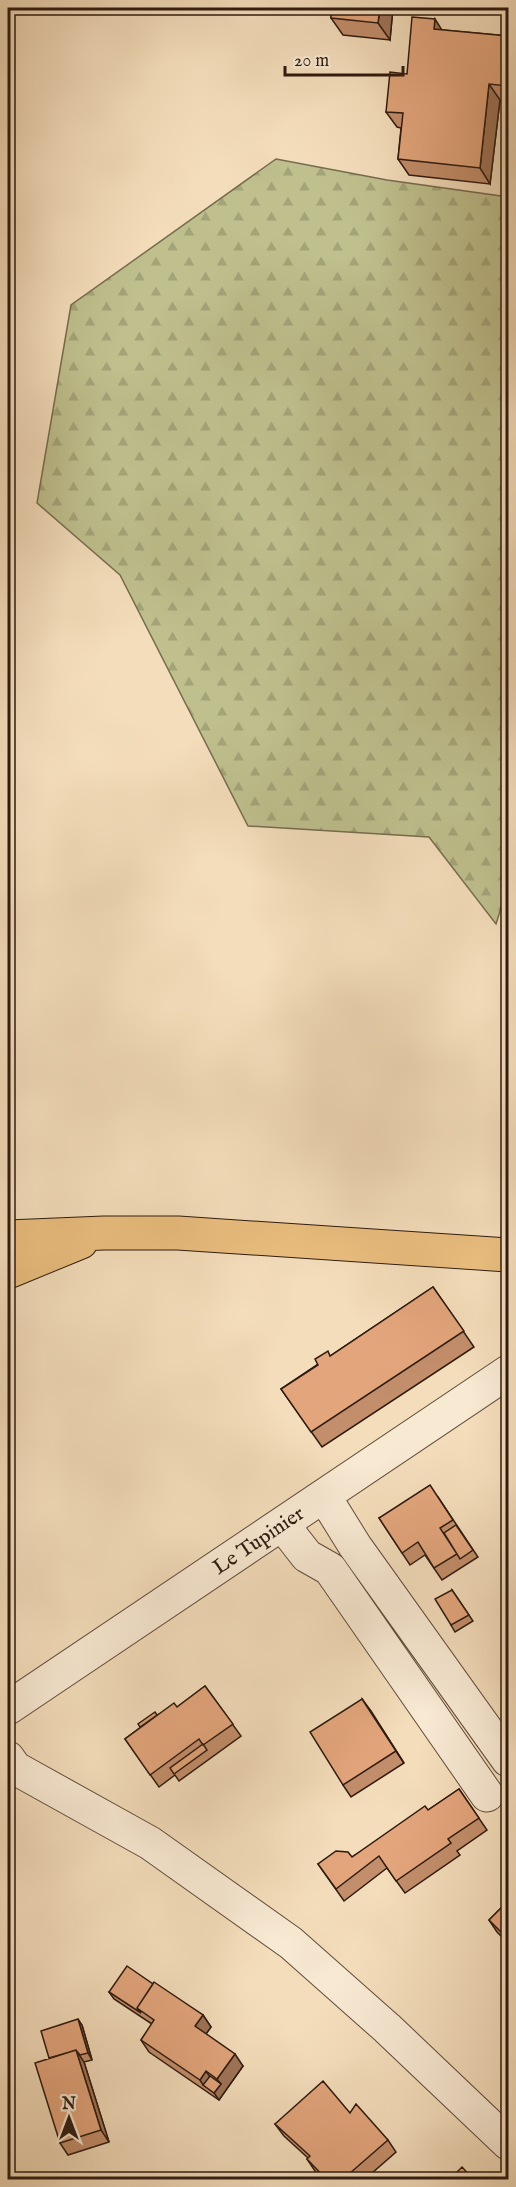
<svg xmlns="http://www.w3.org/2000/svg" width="516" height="2187" viewBox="0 0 516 2187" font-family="'IM FELL English',serif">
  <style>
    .forest { fill: url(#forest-firs); stroke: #766d4f; stroke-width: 1.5 }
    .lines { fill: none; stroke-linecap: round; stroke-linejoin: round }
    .minor-casing { stroke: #604b3b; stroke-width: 35 }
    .major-casing { stroke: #2e1a10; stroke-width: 35 }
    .minor { stroke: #f8e9d3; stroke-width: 33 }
    .major { stroke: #eabe7e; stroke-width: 33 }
    .wall { fill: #c38e6b; stroke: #2e1a10; stroke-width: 1.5 }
    .shaded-wall { fill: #9f7457; stroke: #2e1a10; stroke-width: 1.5 }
    .building { fill: #e3a57c; stroke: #2e1a10; stroke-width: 1.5 }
    .labels { text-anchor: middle; stroke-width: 4.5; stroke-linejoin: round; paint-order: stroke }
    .street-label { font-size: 21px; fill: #2e1a10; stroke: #f8e9d3 }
  </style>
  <defs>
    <pattern id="forest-firs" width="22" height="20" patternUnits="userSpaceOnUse" patternTransform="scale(1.5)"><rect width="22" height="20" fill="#bfc08e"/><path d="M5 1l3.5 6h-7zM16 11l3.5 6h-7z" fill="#a4a479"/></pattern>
  </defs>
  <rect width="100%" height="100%" fill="#f4ddbb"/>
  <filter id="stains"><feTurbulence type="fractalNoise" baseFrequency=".00333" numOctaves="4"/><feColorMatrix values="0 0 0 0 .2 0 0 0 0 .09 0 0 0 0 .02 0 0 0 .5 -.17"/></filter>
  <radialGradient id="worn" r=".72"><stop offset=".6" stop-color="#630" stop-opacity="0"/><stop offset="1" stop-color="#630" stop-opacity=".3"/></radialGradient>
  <path class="forest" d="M276 159 387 180 508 197V886L496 924 429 837 248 826 120 575 37 503 71 305Z"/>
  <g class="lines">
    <defs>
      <path id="minor" d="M324 1496 355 1546 508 1760
        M282 1524 307 1556 330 1569 487 1795
        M8 1708 508 1372
        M8 1758 15 1768 150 1843 291 1943 387 2028 508 2143"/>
      <path id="major" d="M8 1237 104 1233H178L508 1255
        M8 1272 81 1242"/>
    </defs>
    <use href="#minor" class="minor-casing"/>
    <use href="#major" class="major-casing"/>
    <use href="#minor" class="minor"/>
    <use href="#major" class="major"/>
  </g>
  <path class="wall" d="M331 8H393L390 40 343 35 331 18Z
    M442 30 508 36V100H500L490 184 409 175 398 159 401 128 397 127 386 112 407 74Z
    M433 1287 474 1347 322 1447 281 1389Z
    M438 1497 478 1557 442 1580 425 1555 410 1565 379 1518Z
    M452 1590 473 1621 455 1632 451 1625Z
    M205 1686 241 1736 179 1781 175 1775 159 1787 125 1739 157 1715 177 1707Z
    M362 1699 404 1763 351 1797 343 1785Z
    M459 1789 487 1830 457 1851 460 1855 405 1893 387 1868 344 1901 318 1864 352 1857 428 1810Z
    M508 1901V1943L497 1932 489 1920Z
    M153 1984 203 2015 211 2027 206 2034 243 2066 219 2100 149 2052 141 2040 152 2024 114 1999 109 1992Z
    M82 2025 92 2060 84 2062 109 2142 68 2155 60 2143Z
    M350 2113 388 2140 396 2152 364 2180H324L315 2171 307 2159 308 2158 284 2136 275 2124Z"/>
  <path class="shaded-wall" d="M380 8H393L390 40 378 23Z
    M435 19 445 35 434 29Z
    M489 84 500 100 490 184 480 168Z
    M362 1699 371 1711 404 1763 396 1751Z
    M203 2015 211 2027 203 2038 195 2026Z
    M78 2019 82 2025 92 2060 88 2053Z
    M76 2050 84 2062 109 2142 101 2130Z
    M235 2054 243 2066 219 2100 214 2093 221 2084 217 2079Z
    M206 2071 214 2083 203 2085 200 2080Z"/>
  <path class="building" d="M331 8H380L378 23 331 18Z
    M412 17 435 19 434 29 508 36V86L489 84 480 168 398 159 403 113 386 112 390 72 407 74Z
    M433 1287 464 1331 311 1432 281 1389 318 1365 315 1359 328 1351 330 1356Z
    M430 1485 453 1520 440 1528 457 1554 434 1568 418 1542 402 1553 379 1518Z
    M456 1525 473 1550 460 1559 444 1533Z
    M452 1590 469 1615 451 1625 435 1599Z
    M205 1686 233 1724 203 1745 199 1739 150 1775 125 1739 174 1703 177 1707Z
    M362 1699 396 1751 343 1785 310 1732Z
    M155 1712 157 1715 140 1727 138 1724Z
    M203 1744 207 1750 174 1774 170 1768Z
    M459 1789 479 1818 448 1839 451 1843 396 1881 379 1856 336 1889 318 1864 336 1851 348 1852 352 1857 425 1806 428 1810Z
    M508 1901V1939L489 1920Z
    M127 1966 153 1984 137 2008 141 2013 109 1992Z
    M154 1982 203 2015 195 2026 235 2054 217 2079 206 2071 200 2080 141 2040 154 2020 137 2008Z
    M78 2019 88 2053 80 2055 76 2050 49 2058 41 2031Z
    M76 2050 101 2130 60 2143 35 2063Z
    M210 2076 221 2084 214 2093 203 2085Z
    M323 2081 350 2113 356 2104 388 2140 342 2180H327L307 2159 310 2156 275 2124Z
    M462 2167 474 2180H449Z"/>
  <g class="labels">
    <g class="street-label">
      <text transform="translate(258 1540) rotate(-34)" y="7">Le Tupinier</text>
    </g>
  </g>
  <rect width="516" height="2187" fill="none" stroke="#f4ddbb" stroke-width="30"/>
  <rect x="9" y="9" width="498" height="2169" fill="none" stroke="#2e1a10" stroke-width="3"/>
  <rect x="15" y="15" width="486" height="2157" fill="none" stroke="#2e1a10" stroke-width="1.5"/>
  <g transform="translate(69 2118)" stroke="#f8e9d3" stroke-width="4.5" paint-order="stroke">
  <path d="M0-4.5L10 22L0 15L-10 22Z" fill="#2e1a10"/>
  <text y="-9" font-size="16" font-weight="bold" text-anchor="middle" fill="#2e1a10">N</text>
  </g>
  <path d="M285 66v9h118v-9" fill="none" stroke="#2e1a10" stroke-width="3"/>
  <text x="294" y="66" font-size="18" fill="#2e1a10" stroke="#f8e9d3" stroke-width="4.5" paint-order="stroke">20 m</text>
  <rect width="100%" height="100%" filter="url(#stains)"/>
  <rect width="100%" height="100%" fill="url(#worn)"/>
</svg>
